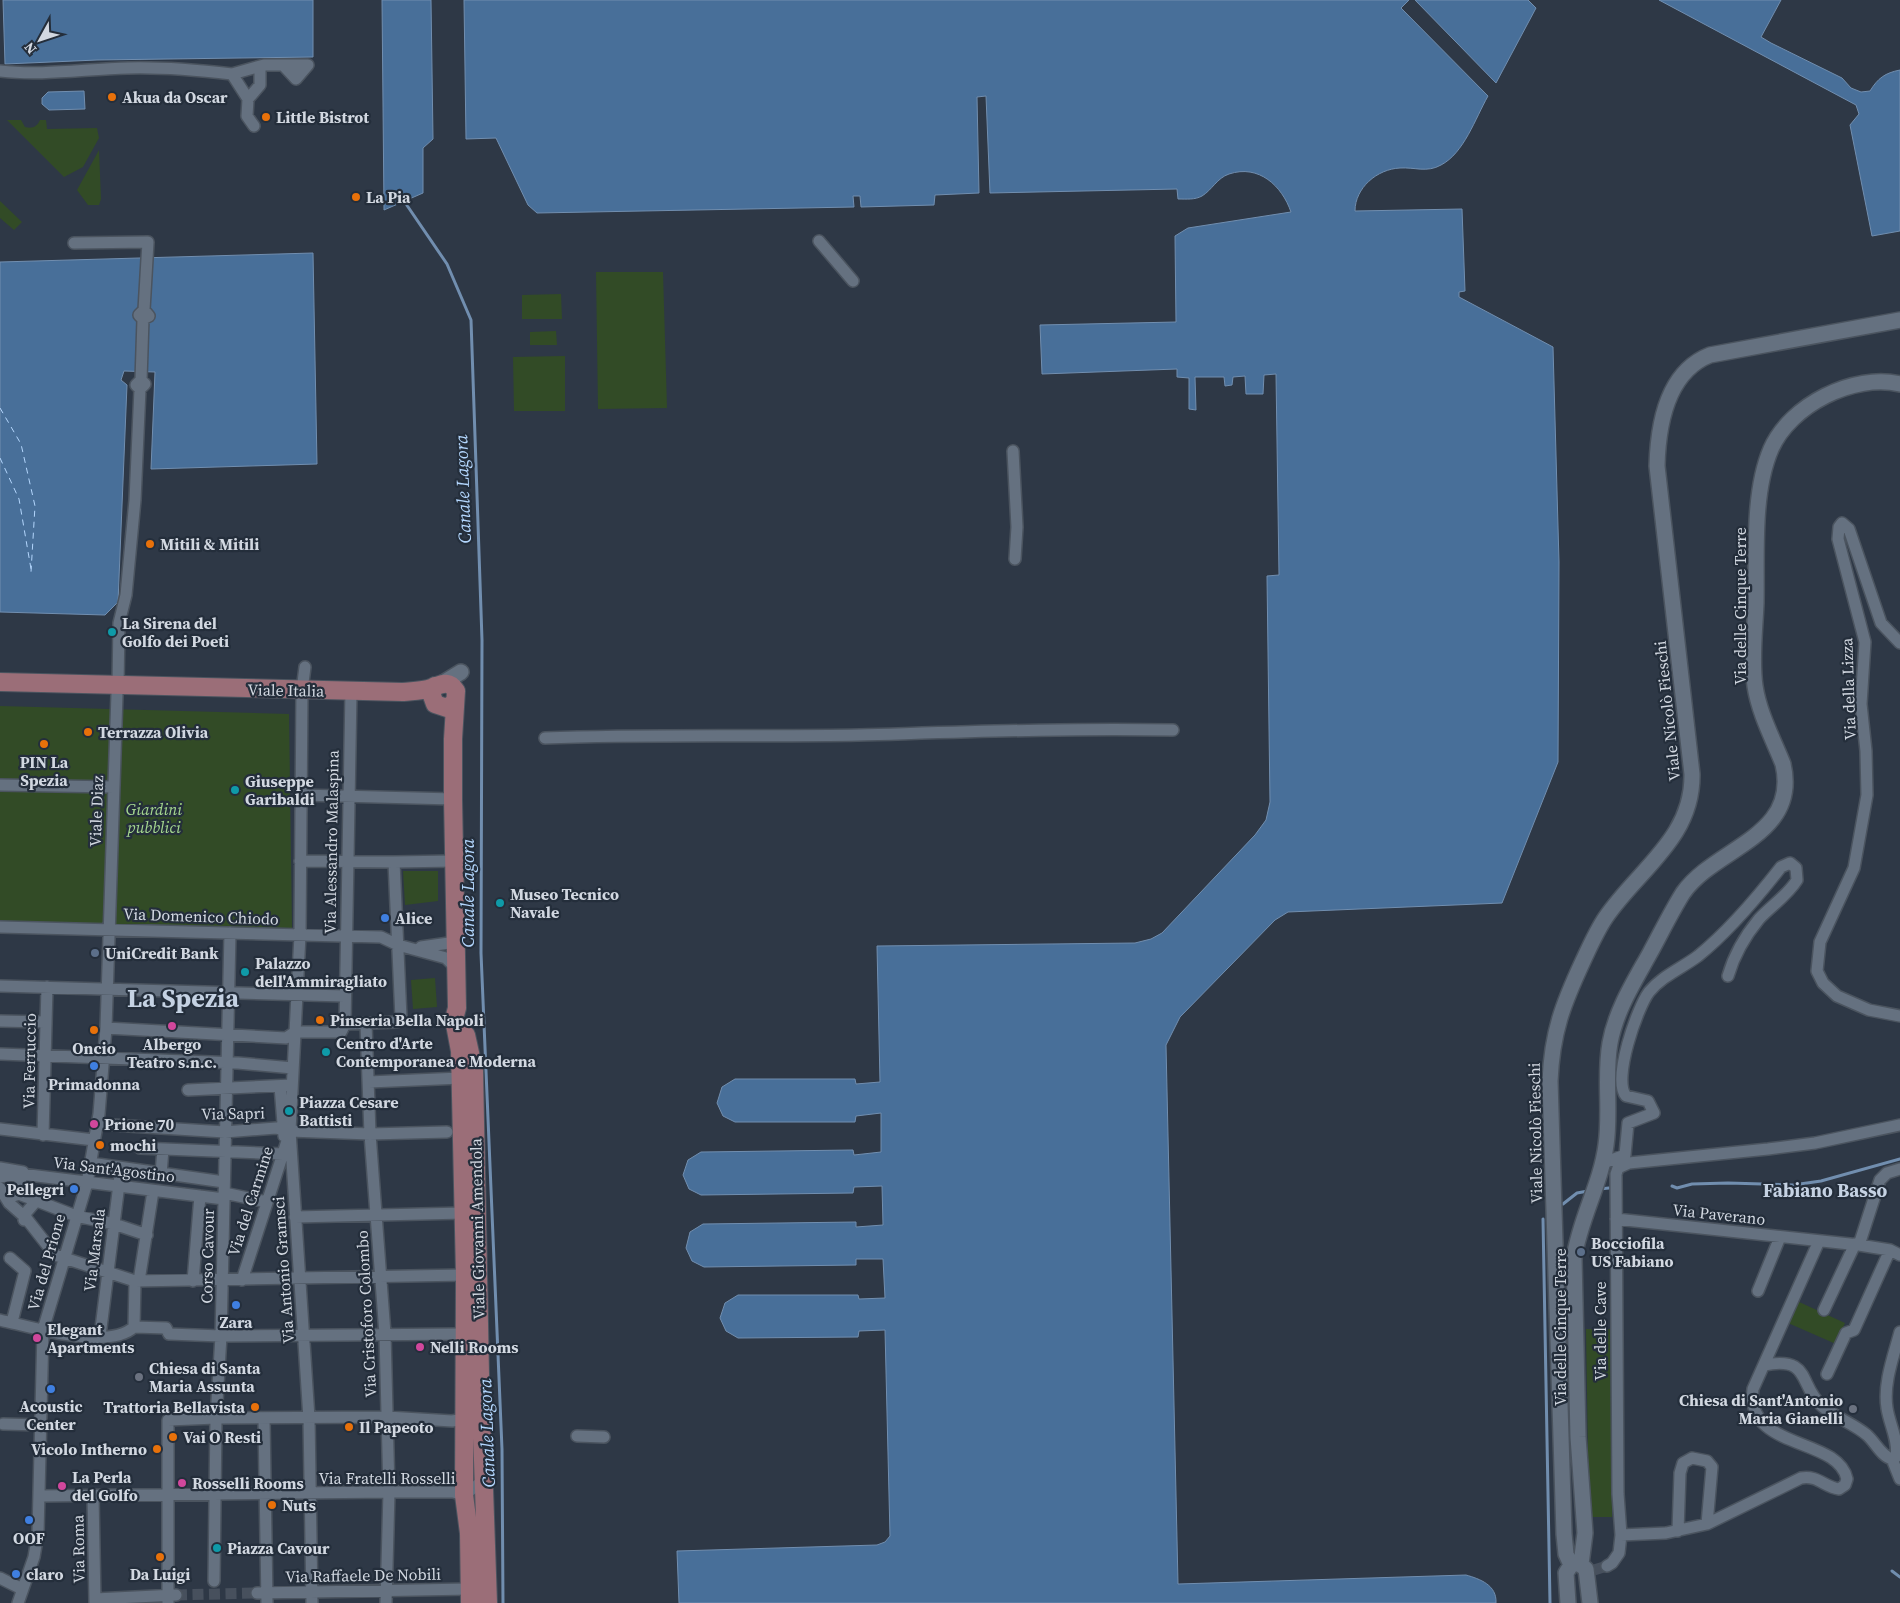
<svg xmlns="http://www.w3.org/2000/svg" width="1900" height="1603" viewBox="0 0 1900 1603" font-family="'Source Serif 4',serif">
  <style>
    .green { fill: #324b26 }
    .water { fill: #486f99; stroke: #718eaf }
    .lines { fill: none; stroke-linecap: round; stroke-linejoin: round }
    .stream { stroke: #718eaf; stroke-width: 3 }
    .ferry { stroke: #b3d6fd; stroke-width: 1; stroke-dasharray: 6 5; stroke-linecap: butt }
    .street-tunnel { stroke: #47505d; stroke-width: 11; stroke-dasharray: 11 5.5; stroke-linecap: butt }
    .street-casing { stroke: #4b545f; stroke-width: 14 }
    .secondary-casing { stroke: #4b545f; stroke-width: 18 }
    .primary-casing { stroke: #4b545f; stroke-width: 20 }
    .street { stroke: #657180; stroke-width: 11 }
    .secondary { stroke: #657180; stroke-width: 15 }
    .primary { stroke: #9b6e78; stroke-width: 18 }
    .food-dot { fill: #e8710a; stroke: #242e3b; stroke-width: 2 }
    .culture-dot { fill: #0f9aa8; stroke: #242e3b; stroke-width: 2 }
    .shop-dot { fill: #3f7fe0; stroke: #242e3b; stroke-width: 2 }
    .service-dot { fill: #5c6f8a; stroke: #242e3b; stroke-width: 2 }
    .hotel-dot { fill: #d1479c; stroke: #242e3b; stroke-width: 2 }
    .worship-dot { fill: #6b7280; stroke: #242e3b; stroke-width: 2 }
    .labels { text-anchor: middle; stroke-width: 4.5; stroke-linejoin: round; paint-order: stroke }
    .poi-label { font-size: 16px; font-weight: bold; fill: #d2d8e1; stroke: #242e3b; text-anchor: start }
    .street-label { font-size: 16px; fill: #d2d8e1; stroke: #242e3b }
    .park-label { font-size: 16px; font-style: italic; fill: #a5d78f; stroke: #242e3b }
    .water-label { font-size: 18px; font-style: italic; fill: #b3d6fd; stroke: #242e3b }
    .quarter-label { font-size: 19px; font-weight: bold; fill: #c5d2e3; stroke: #242e3b }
    .town-label { font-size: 26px; font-weight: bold; fill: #c5d2e3; stroke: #242e3b }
  </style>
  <rect width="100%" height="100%" fill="#2e3846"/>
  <path class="green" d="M7 120H21L25 127C32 129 37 127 40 120H46L47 129 97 128 99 138 83 167 64 177Z
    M99 150 101 199 99 205H88L77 190Z
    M0 201 22 222 14 230 0 218Z
    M596 272H663L667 408 598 409Z
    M561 294 562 319H522V295Z
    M556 331 557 345H530V332Z
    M565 356V411H514L513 357Z
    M0 706 289 714 292 928 0 922Z
    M403 871H438V901L405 905Z
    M435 978 437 1007 413 1009 411 980Z
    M1797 1301 1845 1323 1836 1344 1788 1323Z
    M1586 1329H1610L1612 1517H1589Z"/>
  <path class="water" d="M3 0H313V57L97 60 5 64Z
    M382 0H431L433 139 423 148V193L384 210Z
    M464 0H1409L1401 8 1488 96C1475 119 1464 153 1441 165 1427 173 1415 167 1400 168 1377 169 1355 188 1355 211L1462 209 1465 291 1459 292V297L1553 347 1559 562 1558 762 1502 903 1288 912 1275 920 1180 1017 1166 1045 1178 1584 1466 1575C1480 1579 1497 1585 1496 1603H679L677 1551 877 1545 885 1542 890 1536 885 1330 859 1331 858 1337 738 1338 726 1331 720 1318 725 1303 738 1295H858L859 1299 885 1298 883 1259H856V1265L704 1267 692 1261 686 1248 690 1232 703 1224 856 1222V1227L883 1225 882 1186 854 1187 853 1193 701 1195 689 1189 683 1175 688 1160 701 1152 853 1150 854 1155 881 1152V1113L856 1116 855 1122H735L723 1116 717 1103 722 1087 735 1079H855L856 1084 880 1082 877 946 1135 943 1151 939 1162 933 1255 835 1266 820 1270 802 1267 576 1279 575 1276 374 1264 375 1263 394H1246L1245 376 1233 377 1232 385 1225 386 1224 377H1195L1196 410 1189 409V378L1177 377V369L1042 374 1040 325 1176 322 1175 236 1188 228 1291 212C1282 186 1259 164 1229 174 1217 178 1212 190 1202 196 1195 200 1186 199 1178 199L1177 189 990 193 986 96 977 97 979 193 935 195 934 205 861 207 860 196H853L854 207 537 213 528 205 496 138 466 139Z
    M1415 0H1528L1536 8 1496 83Z
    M1659 0H1781L1761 37 1771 43 1842 78 1851 88 1861 92 1870 91C1878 78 1885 73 1900 70V231L1872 236 1850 125 1859 114 1856 105Z
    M84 91 85 109 49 110 42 104V98L48 92Z
    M313 253 317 464 151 469 155 372 124 371 121 380 127 385 118 602 105 615 0 612V262Z"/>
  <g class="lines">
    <path class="stream" d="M404 201 447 264 471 320 482 640 481 953 502 1449 503 1603
      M1672 1186 1677 1188 1692 1184 1728 1183 1793 1185 1821 1181 1900 1159
      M1599 1189 1609 1188
      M1563 1204 1577 1193 1588 1191
      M1543 1219 1550 1603
      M1892 1571 1900 1577"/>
    <path class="ferry" d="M0 408 21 444 35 506 31 572
      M0 458 19 499 31 569"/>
    <path class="street-tunnel" d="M1594 1570 1607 1566
      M176 1595 257 1593"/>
    <defs>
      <path id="street" d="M0 71C42 76 85 69 128 68 162 67 197 70 232 74L248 99 247 116 254 126
        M232 74 264 65H308L296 79 283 65
        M248 99 260 85V66
        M819 241 853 281
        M74 243 148 242 144 310
        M141 380 143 319 139 315 144 310 149 316 143 319
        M1013 451 1017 527 1015 559
        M1900 643 1881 623 1849 529 1842 523 1839 527 1838 539 1865 642 1861 704 1866 751 1867 795 1854 868 1820 942 1817 971 1823 983 1837 996 1869 1010 1900 1016
        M305 667 302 690 300 935 290 1131 309 1418 312 1603
        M118 686 119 623 126 595 135 500 140 389 136 385 141 380 145 384 140 389
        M545 738C649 734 754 737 859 735 964 732 1068 728 1173 730
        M0 785 114 787
        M301 795 453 799
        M300 861 394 862
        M0 927 381 937 398 945 446 958 456 968
        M421 947 456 942
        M0 986 344 996
        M0 1021 45 1022
        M345 1024 397 1022 401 1018 394 862 454 861
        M366 1024 370 1134 385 1334 389 1492 386 1603
        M106 1028 286 1038 295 1032H341L345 1024 351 691
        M0 1054 238 1063 293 1068
        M369 1082 461 1078
        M280 1086 284 1136
        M188 1090 292 1085
        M97 1124 225 1132 276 1128 290 1131 370 1134 447 1132
        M0 1129 94 1140
        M43 1135 47 987
        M140 1148 283 1154
        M90 1163 224 1182
        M1603 1163 1625 1155 1628 1123 1654 1113 1648 1101 1626 1096C1612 1080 1637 1008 1649 992 1662 976 1682 968 1698 956 1729 931 1756 899 1781 867L1790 863 1796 868 1797 880C1788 895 1771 906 1759 919 1745 936 1734 955 1728 976
        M0 1168 23 1172 17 1192 37 1200 24 1215 26 1217 24 1220
        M161 1174 163 1149
        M0 1177 21 1174 224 1199
        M0 1188 9 1203 26 1218 55 1255 135 1281 465 1275
        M224 1193 267 1202
        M7 1198 19 1194 76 1216 114 1224 147 1235
        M295 1217 464 1213
        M1616 1219 1859 1245 1890 1250 1900 1255
        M1859 1245 1880 1180 1887 1173 1900 1169
        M10 1258 25 1271 12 1322
        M242 1280 288 1138
        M135 1281 134 1327 166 1328 169 1334 221 1336 465 1334
        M139 1281 153 1191
        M193 1281 200 1196
        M1758 1291 1780 1237
        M1824 1310 1855 1244
        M0 1320C32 1327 108 1351 134 1327
        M100 1336 121 1168
        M1764 1365C1812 1356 1798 1385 1822 1406 1836 1418 1854 1424 1867 1435 1876 1443 1881 1456 1892 1459
        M1827 1374 1846 1333 1854 1330 1890 1250
        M264 1419 267 1603
        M3 1424 41 1425
        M577 1436 604 1437
        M1892 1459 1896 1457C1899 1441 1889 1423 1887 1408 1883 1383 1894 1355 1900 1332
        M1892 1459 1900 1479
        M93 1495 95 1603
        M40 1496 389 1492H453L464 1495 483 1481
        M1678 1531 1680 1473 1683 1463 1692 1458 1707 1461 1712 1467 1707 1524
        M1621 1535 1666 1533 1707 1524 1801 1478C1818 1475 1824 1487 1839 1489L1845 1485 1847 1479C1838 1436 1745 1451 1753 1389L1819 1241
        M1607 1566 1612 1563 1619 1553 1621 1535 1618 1494 1616 1174 1618 1168 1629 1163 1768 1149 1815 1143 1900 1125
        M0 1578 22 1589
        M214 1581 216 1418 221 1336 230 933
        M257 1593 469 1589
        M95 1599 176 1595
        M18 1603 34 1557 38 1533 43 1330 87 1183 99 1114 106 1028 117 694
        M168 1603V1420L216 1418 387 1417 452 1421 465 1419"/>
      <path id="secondary" d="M443 683 461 672
        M1581 1564 1585 1533 1578 1437 1574 1258C1580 1218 1601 1184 1606 1145 1611 1111 1604 1076 1610 1043 1616 1010 1634 982 1650 953 1661 933 1671 912 1683 893 1715 847 1800 837 1783 764 1773 739 1759 713 1755 686 1751 659 1755 630 1756 603 1757 556 1752 493 1771 449 1790 405 1854 373 1900 384
        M1571 1565 1566 1554 1564 1534 1550 1081C1552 1032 1563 1004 1583 961 1590 946 1597 930 1606 917 1639 869 1693 838 1692 774L1657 466C1658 425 1667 372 1710 355L1900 320
        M1568 1603 1566 1573 1571 1565 1578 1563 1586 1569 1590 1603"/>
      <path id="primary" d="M0 682 403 692C411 691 420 691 428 689 439 686 448 678 456 691L453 739V799L457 1008 454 1019 460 1051 465 1275 464 1495 469 1533 470 1603
        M435 686 431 693 435 704 447 708 455 702
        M466 1035 474 1071 480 1374 488 1603"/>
    </defs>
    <use href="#street" class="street-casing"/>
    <use href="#secondary" class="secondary-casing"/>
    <use href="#primary" class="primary-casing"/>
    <use href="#street" class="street"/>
    <use href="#secondary" class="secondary"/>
    <use href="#primary" class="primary"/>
  </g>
  <g class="food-dot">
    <circle cx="112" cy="97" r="5"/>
    <circle cx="266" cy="117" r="5"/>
    <circle cx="356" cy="197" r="5"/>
    <circle cx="150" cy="544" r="5"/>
    <circle cx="88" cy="732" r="5"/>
    <circle cx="44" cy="744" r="5"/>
    <circle cx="320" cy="1020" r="5"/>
    <circle cx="94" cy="1030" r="5"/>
    <circle cx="100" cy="1145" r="5"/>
    <circle cx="255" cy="1407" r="5"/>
    <circle cx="349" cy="1427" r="5"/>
    <circle cx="173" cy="1437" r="5"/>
    <circle cx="157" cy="1449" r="5"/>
    <circle cx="272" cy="1505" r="5"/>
    <circle cx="160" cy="1557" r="5"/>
  </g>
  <g class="culture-dot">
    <circle cx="112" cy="632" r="5"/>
    <circle cx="235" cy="790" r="5"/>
    <circle cx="500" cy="903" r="5"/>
    <circle cx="245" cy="972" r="5"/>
    <circle cx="326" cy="1052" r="5"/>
    <circle cx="289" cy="1111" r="5"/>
    <circle cx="217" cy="1548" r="5"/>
  </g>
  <g class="shop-dot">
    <circle cx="385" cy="918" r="5"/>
    <circle cx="94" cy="1066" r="5"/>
    <circle cx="74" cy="1189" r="5"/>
    <circle cx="236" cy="1305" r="5"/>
    <circle cx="51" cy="1389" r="5"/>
    <circle cx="29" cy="1520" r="5"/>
    <circle cx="16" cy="1574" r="5"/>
  </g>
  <g class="service-dot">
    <circle cx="95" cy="953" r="5"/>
    <circle cx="1581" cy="1252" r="5"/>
  </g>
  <g class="hotel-dot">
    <circle cx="172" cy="1026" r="5"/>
    <circle cx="94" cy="1124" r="5"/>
    <circle cx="37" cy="1338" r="5"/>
    <circle cx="420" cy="1347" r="5"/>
    <circle cx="182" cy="1483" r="5"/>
    <circle cx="62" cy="1486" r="5"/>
  </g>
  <g class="worship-dot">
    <circle cx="139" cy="1377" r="5"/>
    <circle cx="1853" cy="1409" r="5"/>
  </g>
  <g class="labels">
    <g class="poi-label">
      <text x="122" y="103">Akua da Oscar</text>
      <text x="276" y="123">Little Bistrot</text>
      <text x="366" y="203">La Pia</text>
      <text x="160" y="550">Mitili &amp; Mitili</text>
      <text x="122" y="629">La Sirena del<tspan x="122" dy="18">Golfo dei Poeti</tspan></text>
      <text x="98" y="738">Terrazza Olivia</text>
      <text x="44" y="768" text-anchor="middle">PIN La<tspan x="44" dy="18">Spezia</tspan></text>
      <text x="245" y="787">Giuseppe<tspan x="245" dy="18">Garibaldi</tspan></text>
      <text x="510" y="900">Museo Tecnico<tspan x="510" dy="18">Navale</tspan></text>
      <text x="395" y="924">Alice</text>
      <text x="105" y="959">UniCredit Bank</text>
      <text x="255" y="969">Palazzo<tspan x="255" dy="18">dell'Ammiragliato</tspan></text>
      <text x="330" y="1026">Pinseria Bella Napoli</text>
      <text x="336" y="1049">Centro d'Arte<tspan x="336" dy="18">Contemporanea e Moderna</tspan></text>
      <text x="172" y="1050" text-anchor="middle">Albergo<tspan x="172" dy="18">Teatro s.n.c.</tspan></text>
      <text x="94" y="1054" text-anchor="middle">Oncio</text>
      <text x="94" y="1090" text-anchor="middle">Primadonna</text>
      <text x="299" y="1108">Piazza Cesare<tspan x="299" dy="18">Battisti</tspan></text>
      <text x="104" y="1130">Prione 70</text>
      <text x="110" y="1151">mochi</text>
      <text x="64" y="1195" text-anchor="end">Pellegri</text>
      <text x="1591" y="1249">Bocciofila<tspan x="1591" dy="18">US Fabiano</tspan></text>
      <text x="236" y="1328" text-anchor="middle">Zara</text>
      <text x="47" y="1335">Elegant<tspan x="47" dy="18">Apartments</tspan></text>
      <text x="430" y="1353">Nelli Rooms</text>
      <text x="149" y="1374">Chiesa di Santa<tspan x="149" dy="18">Maria Assunta</tspan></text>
      <text x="1843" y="1406" text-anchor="end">Chiesa di Sant'Antonio<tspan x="1843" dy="18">Maria Gianelli</tspan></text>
      <text x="51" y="1412" text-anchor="middle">Acoustic<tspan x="51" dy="18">Center</tspan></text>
      <text x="245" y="1413" text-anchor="end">Trattoria Bellavista</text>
      <text x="359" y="1433">Il Papeoto</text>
      <text x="183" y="1443">Vai O Resti</text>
      <text x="147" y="1455" text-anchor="end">Vicolo Intherno</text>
      <text x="72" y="1483">La Perla<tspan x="72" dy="18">del Golfo</tspan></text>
      <text x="192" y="1489">Rosselli Rooms</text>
      <text x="282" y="1511">Nuts</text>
      <text x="29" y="1544" text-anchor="middle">OOF</text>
      <text x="227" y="1554">Piazza Cavour</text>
      <text x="26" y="1580">claro</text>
      <text x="160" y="1580" text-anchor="middle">Da Luigi</text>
    </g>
    <g class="street-label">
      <text transform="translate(1740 606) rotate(-90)" y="6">Via delle Cinque Terre</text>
      <text transform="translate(1848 689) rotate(-92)" y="6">Via della Lizza</text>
      <text transform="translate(286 690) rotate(1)" y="6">Viale Italia</text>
      <text transform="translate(1667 711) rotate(-96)" y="6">Viale Nicolò Fieschi</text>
      <text transform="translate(96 811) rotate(-88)" y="6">Viale Diaz</text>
      <text transform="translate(331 842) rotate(-89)" y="6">Via Alessandro Malaspina</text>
      <text transform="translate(201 916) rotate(2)" y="6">Via Domenico Chiodo</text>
      <text transform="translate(29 1061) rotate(-89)" y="6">Via Ferruccio</text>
      <text transform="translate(233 1113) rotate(-1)" y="6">Via Sapri</text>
      <text transform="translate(1535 1133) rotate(-91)" y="6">Viale Nicolò Fieschi</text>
      <text transform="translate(114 1169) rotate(7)" y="6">Via Sant'Agostino</text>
      <text transform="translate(250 1201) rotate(-72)" y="6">Via del Carmine</text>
      <text transform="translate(1719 1214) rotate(6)" y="6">Via Paverano</text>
      <text transform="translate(477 1229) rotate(-91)" y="6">Viale Giovanni Amendola</text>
      <text transform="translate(94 1250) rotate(-83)" y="6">Via Marsala</text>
      <text transform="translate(207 1256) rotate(-89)" y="6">Corso Cavour</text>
      <text transform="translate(46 1262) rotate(-74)" y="6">Via del Prione</text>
      <text transform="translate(283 1270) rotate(-94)" y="6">Via Antonio Gramsci</text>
      <text transform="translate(366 1314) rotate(-93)" y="6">Via Cristoforo Colombo</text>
      <text transform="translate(1560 1327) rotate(-90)" y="6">Via delle Cinque Terre</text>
      <text transform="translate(1600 1331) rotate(-90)" y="6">Via delle Cave</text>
      <text x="387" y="1484">Via Fratelli Rosselli</text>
      <text transform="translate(78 1549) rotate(-91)" y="6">Via Roma</text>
      <text transform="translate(363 1575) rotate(-1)" y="6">Via Raffaele De Nobili</text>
    </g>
    <g class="park-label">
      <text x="154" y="815">Giardini<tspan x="154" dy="18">pubblici</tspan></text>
    </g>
    <g class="water-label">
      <text transform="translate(463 489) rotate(-92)" y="6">Canale Lagora</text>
      <text transform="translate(468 893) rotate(-90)" y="6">Canale Lagora</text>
      <text transform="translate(487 1433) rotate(-92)" y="6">Canale Lagora</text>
    </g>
    <g class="quarter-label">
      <text x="1825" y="1197">Fabiano Basso</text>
    </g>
    <g class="town-label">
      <text x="183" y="1007">La Spezia</text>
    </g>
  </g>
  <g transform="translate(40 40) rotate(230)" stroke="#242e3b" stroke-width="4" paint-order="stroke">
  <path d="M0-4L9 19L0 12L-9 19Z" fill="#d2d8e1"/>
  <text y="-8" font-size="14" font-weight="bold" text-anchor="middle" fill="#d2d8e1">N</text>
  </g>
</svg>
